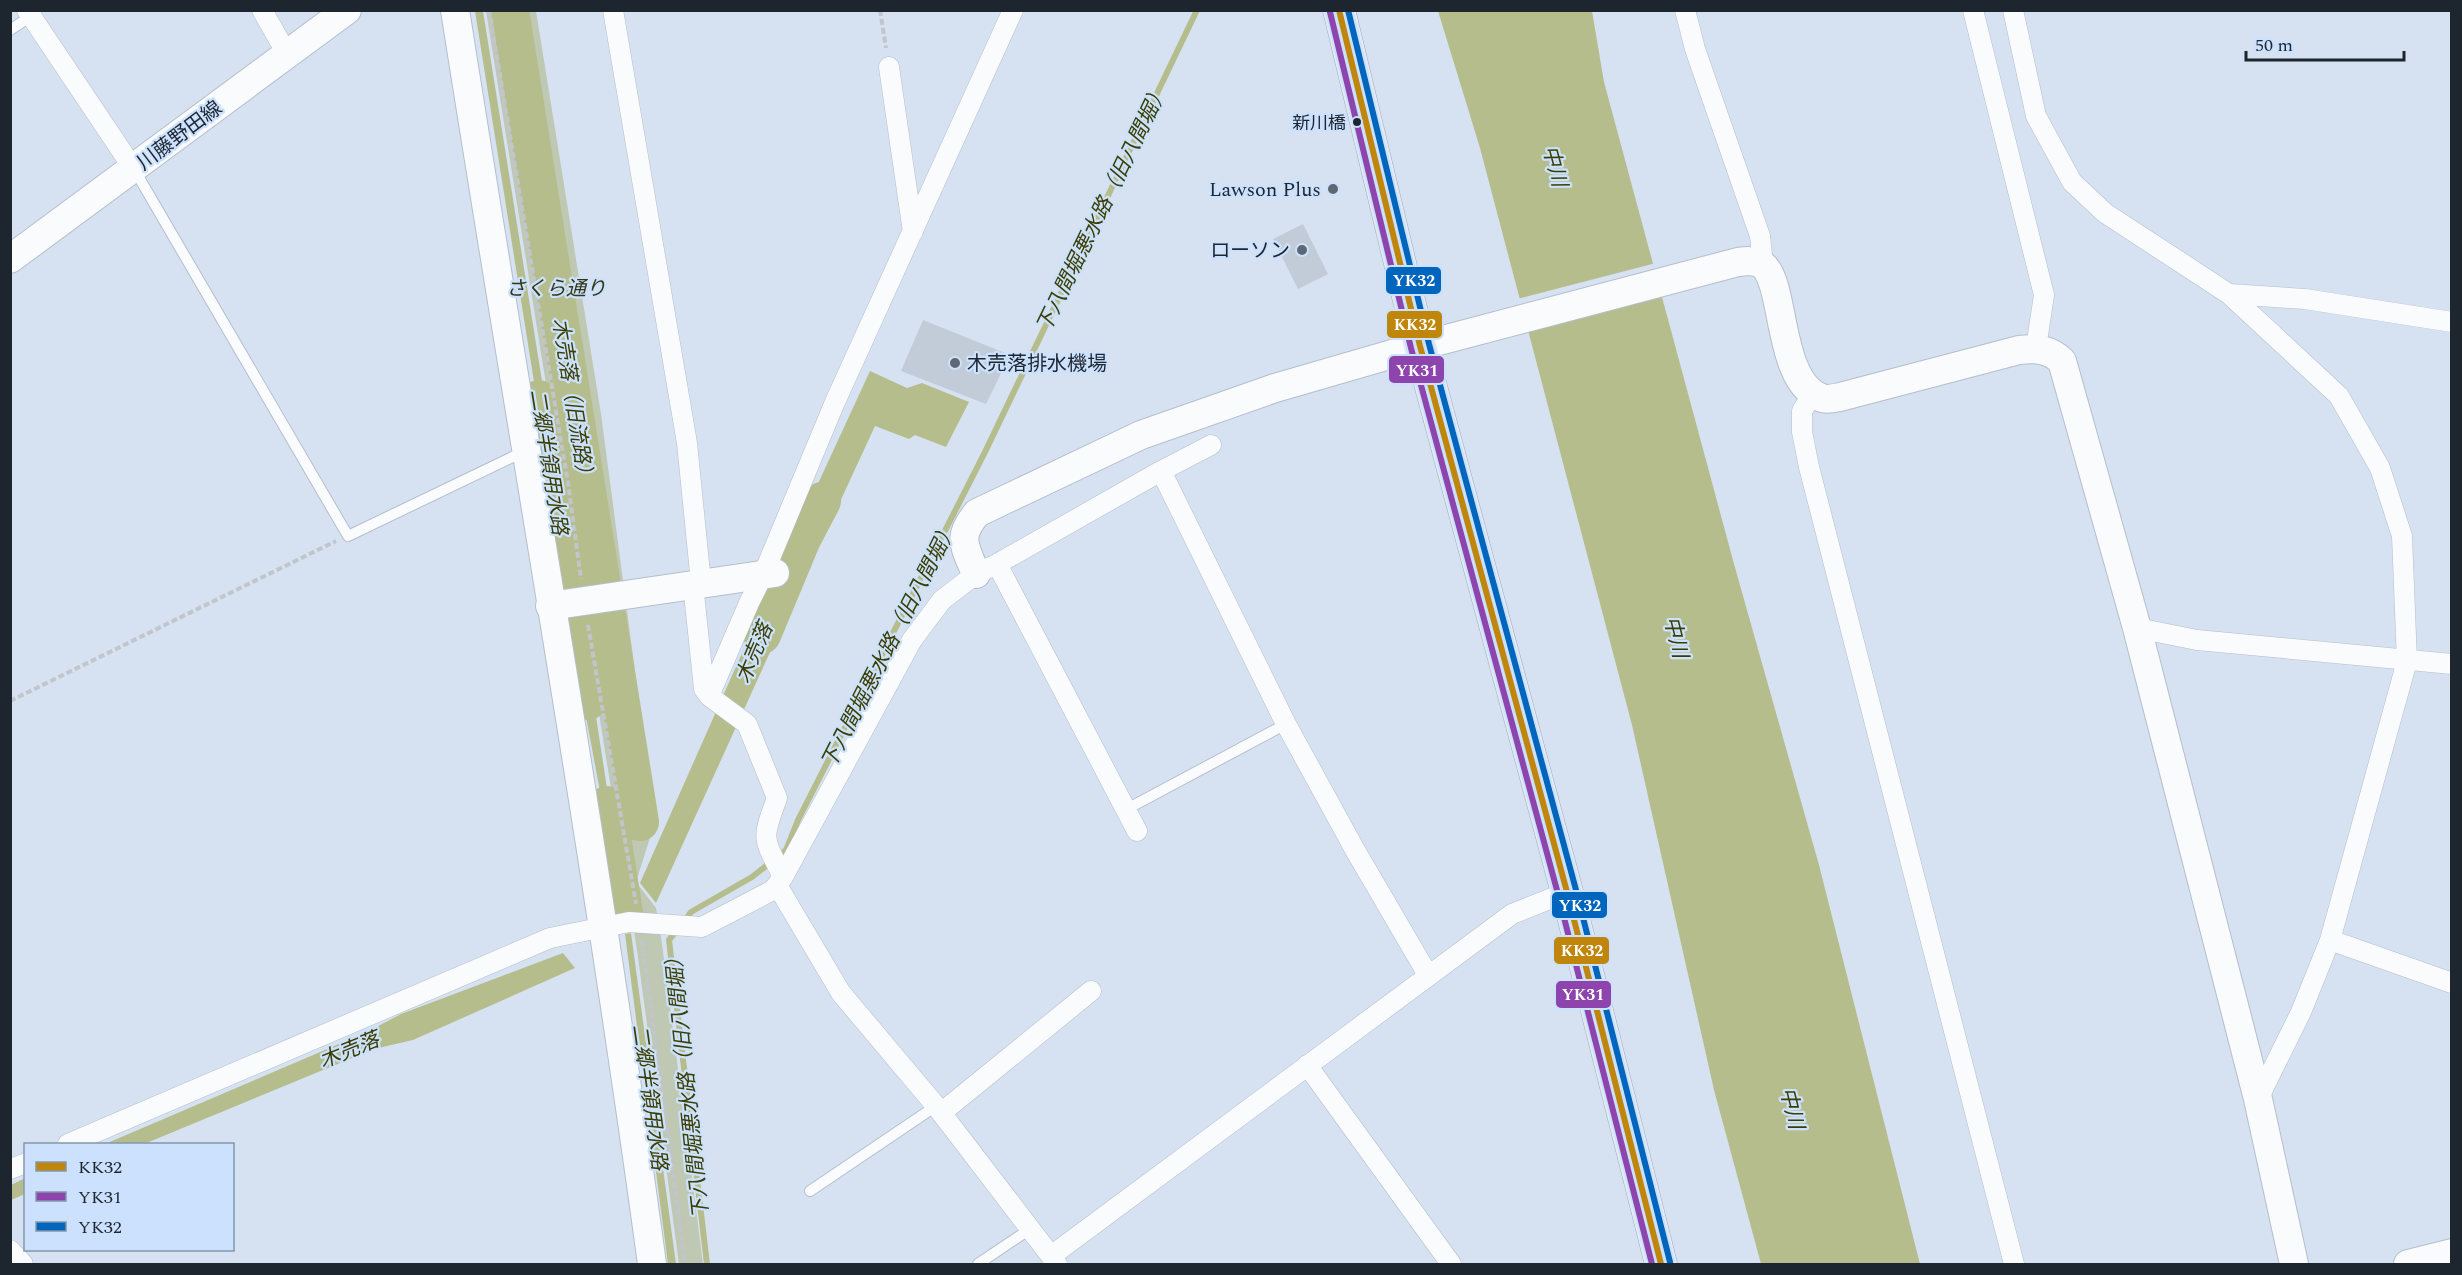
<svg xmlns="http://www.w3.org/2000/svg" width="2462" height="1275" viewBox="0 0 2462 1275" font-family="Spectral,'Noto Sans JP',serif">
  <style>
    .green { fill: #bfc8b3 }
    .water { fill: #b6bd8c }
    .pier { fill: #d6e2f2 }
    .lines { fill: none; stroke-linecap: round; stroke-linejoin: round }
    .stream { stroke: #b6bd8c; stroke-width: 6 }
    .river { stroke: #b6bd8c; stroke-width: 38 }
    .building { fill: #c2cbd8 }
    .lane-casing { stroke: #b5beca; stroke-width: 12 }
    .street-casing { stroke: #b5beca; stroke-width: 21 }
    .secondary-casing { stroke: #b5beca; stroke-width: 30 }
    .primary-casing { stroke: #9caabd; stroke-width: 33 }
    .path { stroke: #c2c5cb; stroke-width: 4; stroke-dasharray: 6 3; stroke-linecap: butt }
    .lane { stroke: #f9fbfd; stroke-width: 10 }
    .street { stroke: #f9fbfd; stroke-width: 20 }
    .secondary { stroke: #f9fbfd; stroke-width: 28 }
    .primary { stroke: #e3eaf2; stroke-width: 32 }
    .bus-1-casing { stroke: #cbe1fd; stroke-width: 10 }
    .bus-2-casing { stroke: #cbe1fd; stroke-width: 10 }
    .bus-3-casing { stroke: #cbe1fd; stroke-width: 10 }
    .bus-1 { stroke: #c0860c; stroke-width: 6 }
    .bus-2 { stroke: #8e44ad; stroke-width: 6 }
    .bus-3 { stroke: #0065bd; stroke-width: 6 }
    .bus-dot { fill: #1d252f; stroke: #cbe1fd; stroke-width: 2 }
    .poi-dot { fill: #5e6773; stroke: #cbe1fd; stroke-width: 2 }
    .labels { text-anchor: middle; stroke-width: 4.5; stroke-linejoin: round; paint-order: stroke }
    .bus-label { font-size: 18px; fill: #1d252f; stroke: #cbe1fd; text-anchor: end }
    .street-label { font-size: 20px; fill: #1d252f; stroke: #cbe1fd }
    .poi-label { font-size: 20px; fill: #1d252f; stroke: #cbe1fd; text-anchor: end }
    .park-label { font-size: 20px; font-style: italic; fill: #333514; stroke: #cbe1fd }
    .water-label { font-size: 21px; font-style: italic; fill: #3c3e00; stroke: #cbe1fd }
    .line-badge { stroke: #cbe1fd; stroke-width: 2 }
    .badge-label { font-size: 16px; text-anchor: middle; font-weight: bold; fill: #fff }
  </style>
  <rect width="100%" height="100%" fill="#d6e2f2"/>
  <path class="green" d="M486 11H536L601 414 655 822 636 882 656 908 662 944 703 1264H679L637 950Z"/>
  <path class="water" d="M475 11H483L553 450 545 451Z
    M1438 11H1592L1604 82 1734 564 1819 865 1920 1264H1761L1714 1090 1632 725 1480 148Z
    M870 371 907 388 922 383 969 402 946 447 915 435 909 439 875 426 820 545 795 546 792 540Z
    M555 462 570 554 560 550 548 463Z
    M801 584 656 903 640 883 770 590Z
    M586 651 617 854 612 855 574 653Z
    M631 933 676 1264H668L625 934Z
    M563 953 575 968 413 1040 374 1049 144 1144H105L367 1032 401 1014Z
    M25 1178V1194L11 1200V1185Z"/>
  <path class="pier" d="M1656 263 1664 295 1525 331 1517 299Z"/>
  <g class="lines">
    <path class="stream" d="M685 921 691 912 752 877 786 850 798 820 985 452 1197 10
      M678 929 669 940 707 1264"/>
    <path class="river" d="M510 10 601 579
      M539 399 588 701
      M607 616 640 822
      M762 635 802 539 822 501
      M607 805 624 913"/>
  </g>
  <path class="building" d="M1303 224 1328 274 1298 289 1273 239Z
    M923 320 1010 355 986 404 901 371Z"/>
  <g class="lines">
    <defs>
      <path id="lane" d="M10 30 31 16
        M134 169 348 536 525 451
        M1125 810 1286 724
        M810 1191 936 1106
        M978 1264 1030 1229"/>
      <path id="street" d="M27 10 133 168
        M262 10 287 54
        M613 10 687 443 701 583
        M1685 10 1695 49 1760 236 1763 265
        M1973 10 2044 295 2036 348
        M2013 10 2036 116 2072 182 2105 213 2229 294 2339 396 2380 468 2402 536 2407 661 2330 940 2301 1012 2258 1099
        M889 67 913 232
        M2229 294 2305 299 2452 322
        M1813 393 1802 411V432L1809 467 2014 1264
        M1161 471 1286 724 1355 850 1428 975
        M997 564 1137 831
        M693 584 704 689 709 696 747 724 777 798C761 841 763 837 783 877
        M2137 628 2197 640 2452 664
        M709 696 749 603 763 575 835 402 1013 10
        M777 885 841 993 936 1106 1057 1264
        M2330 940 2452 983
        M1307 1065 1451 1264
        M941 1113 1091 991
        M68 1144 550 938 629 922 702 927 773 890 783 877 912 640 942 600 976 574 997 564 1161 471 1211 445
        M10 1169 26 1163
        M10 1250 23 1264
        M1051 1256 1512 914 1567 892"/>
      <path id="secondary" d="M455 10C521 429 595 845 652 1264
        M10 259 347 10
        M976 574C965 546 956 538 977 513L1141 435 1275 388 1420 346 1738 262C1746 261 1754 260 1761 264 1767 267 1771 277 1773 283 1784 315 1785 386 1822 398 1827 400 1835 398 1840 397L2019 350C2036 348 2049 349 2062 361L2137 628 2258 1099 2294 1264
        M550 606 775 573
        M2408 1264 2452 1253"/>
      <path id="primary" d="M1339 10 1420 346 1567 892 1661 1264"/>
    </defs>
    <use href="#lane" class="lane-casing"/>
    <use href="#street" class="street-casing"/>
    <use href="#secondary" class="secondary-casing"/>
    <use href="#primary" class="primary-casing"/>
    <path class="path" d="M489 10 568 483 581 579
      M880 10 886 48
      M588 625 636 904
      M10 701 336 541
      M642 941 685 1264"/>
    <use href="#lane" class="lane"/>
    <use href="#street" class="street"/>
    <use href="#secondary" class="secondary"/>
    <use href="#primary" class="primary"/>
    <defs>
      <path id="bus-1" d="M1339 10 1420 346 1567 892 1661 1264"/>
      <path id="bus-2" d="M1330 12 1411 348 1558 894 1652 1264"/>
      <path id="bus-3" d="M1348 10 1429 344 1576 890 1670 1262"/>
    </defs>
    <use href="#bus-1" class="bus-1-casing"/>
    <use href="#bus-2" class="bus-2-casing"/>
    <use href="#bus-3" class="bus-3-casing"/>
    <use href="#bus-1" class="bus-1"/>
    <use href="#bus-2" class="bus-2"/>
    <use href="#bus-3" class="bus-3"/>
  </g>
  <circle class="bus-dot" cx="1357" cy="122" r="5"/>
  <g class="poi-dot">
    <circle cx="1333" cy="189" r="6"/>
    <circle cx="1302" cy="250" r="6"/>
    <circle cx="955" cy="363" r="6"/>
  </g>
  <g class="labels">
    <g class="bus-label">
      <text x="1346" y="129">新川橋</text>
    </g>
    <g class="street-label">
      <text transform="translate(179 135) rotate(-37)" y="7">川藤野田線</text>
    </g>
    <g class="poi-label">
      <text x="1321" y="196">Lawson Plus</text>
      <text x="1290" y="257">ローソン</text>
      <text x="967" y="370" text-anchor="start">木売落排水機場</text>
    </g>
    <g class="park-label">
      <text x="556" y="295">さくら通り</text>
    </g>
    <g class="water-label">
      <text transform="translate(1555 166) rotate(75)" y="7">中川</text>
      <text transform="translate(1102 208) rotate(-64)" y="7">下八間堀悪水路（旧八間堀）</text>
      <text transform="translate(573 401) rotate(81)" y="7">木売落（旧流路）</text>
      <text transform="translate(549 462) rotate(81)" y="7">二郷半領用水路</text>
      <text transform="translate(1676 637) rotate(76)" y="7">中川</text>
      <text transform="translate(889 645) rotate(-63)" y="7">下八間堀悪水路（旧八間堀）</text>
      <text transform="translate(754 653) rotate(-67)" y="7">木売落</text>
      <text transform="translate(349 1050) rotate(-22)" y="7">木売落</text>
      <text transform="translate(687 1083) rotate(-96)" y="7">下八間堀悪水路（旧八間堀）</text>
      <text transform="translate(650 1097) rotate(82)" y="7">二郷半領用水路</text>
      <text transform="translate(1792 1108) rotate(76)" y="7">中川</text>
    </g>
  </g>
  <g class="line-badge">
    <rect x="1385" y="266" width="57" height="29" rx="6" fill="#0065bd"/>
    <rect x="1386" y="310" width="57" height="29" rx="6" fill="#c0860c"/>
    <rect x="1388" y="355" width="57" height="29" rx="6" fill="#8e44ad"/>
    <rect x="1551" y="891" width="57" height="28" rx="6" fill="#0065bd"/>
    <rect x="1553" y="936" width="57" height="29" rx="6" fill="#c0860c"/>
    <rect x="1555" y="980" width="57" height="29" rx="6" fill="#8e44ad"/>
  </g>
  <g class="badge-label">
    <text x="1414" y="286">YK32</text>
    <text x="1415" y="330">KK32</text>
    <text x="1417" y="376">YK31</text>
    <text x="1580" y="911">YK32</text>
    <text x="1582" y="956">KK32</text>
    <text x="1583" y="1000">YK31</text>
  </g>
  <rect width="2462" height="1275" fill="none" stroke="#1d252f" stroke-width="24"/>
  <rect x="24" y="1143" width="210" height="108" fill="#cbe1fd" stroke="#8596ab" stroke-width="1.5"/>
  <rect x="36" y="1162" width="30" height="9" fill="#c0860c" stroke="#8596ab" stroke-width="1.5"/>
  <text x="78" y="1173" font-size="18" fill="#1d252f">KK32</text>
  <rect x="36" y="1192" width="30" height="9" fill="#8e44ad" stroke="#8596ab" stroke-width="1.5"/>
  <text x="78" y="1203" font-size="18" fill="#1d252f">YK31</text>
  <rect x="36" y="1222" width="30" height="9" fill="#0065bd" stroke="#8596ab" stroke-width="1.5"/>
  <text x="78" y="1233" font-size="18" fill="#1d252f">YK32</text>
  <path d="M2246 51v9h158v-9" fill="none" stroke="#1d252f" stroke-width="3"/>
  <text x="2255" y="51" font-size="18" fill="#1d252f" stroke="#cbe1fd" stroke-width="4.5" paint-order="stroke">50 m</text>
</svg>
